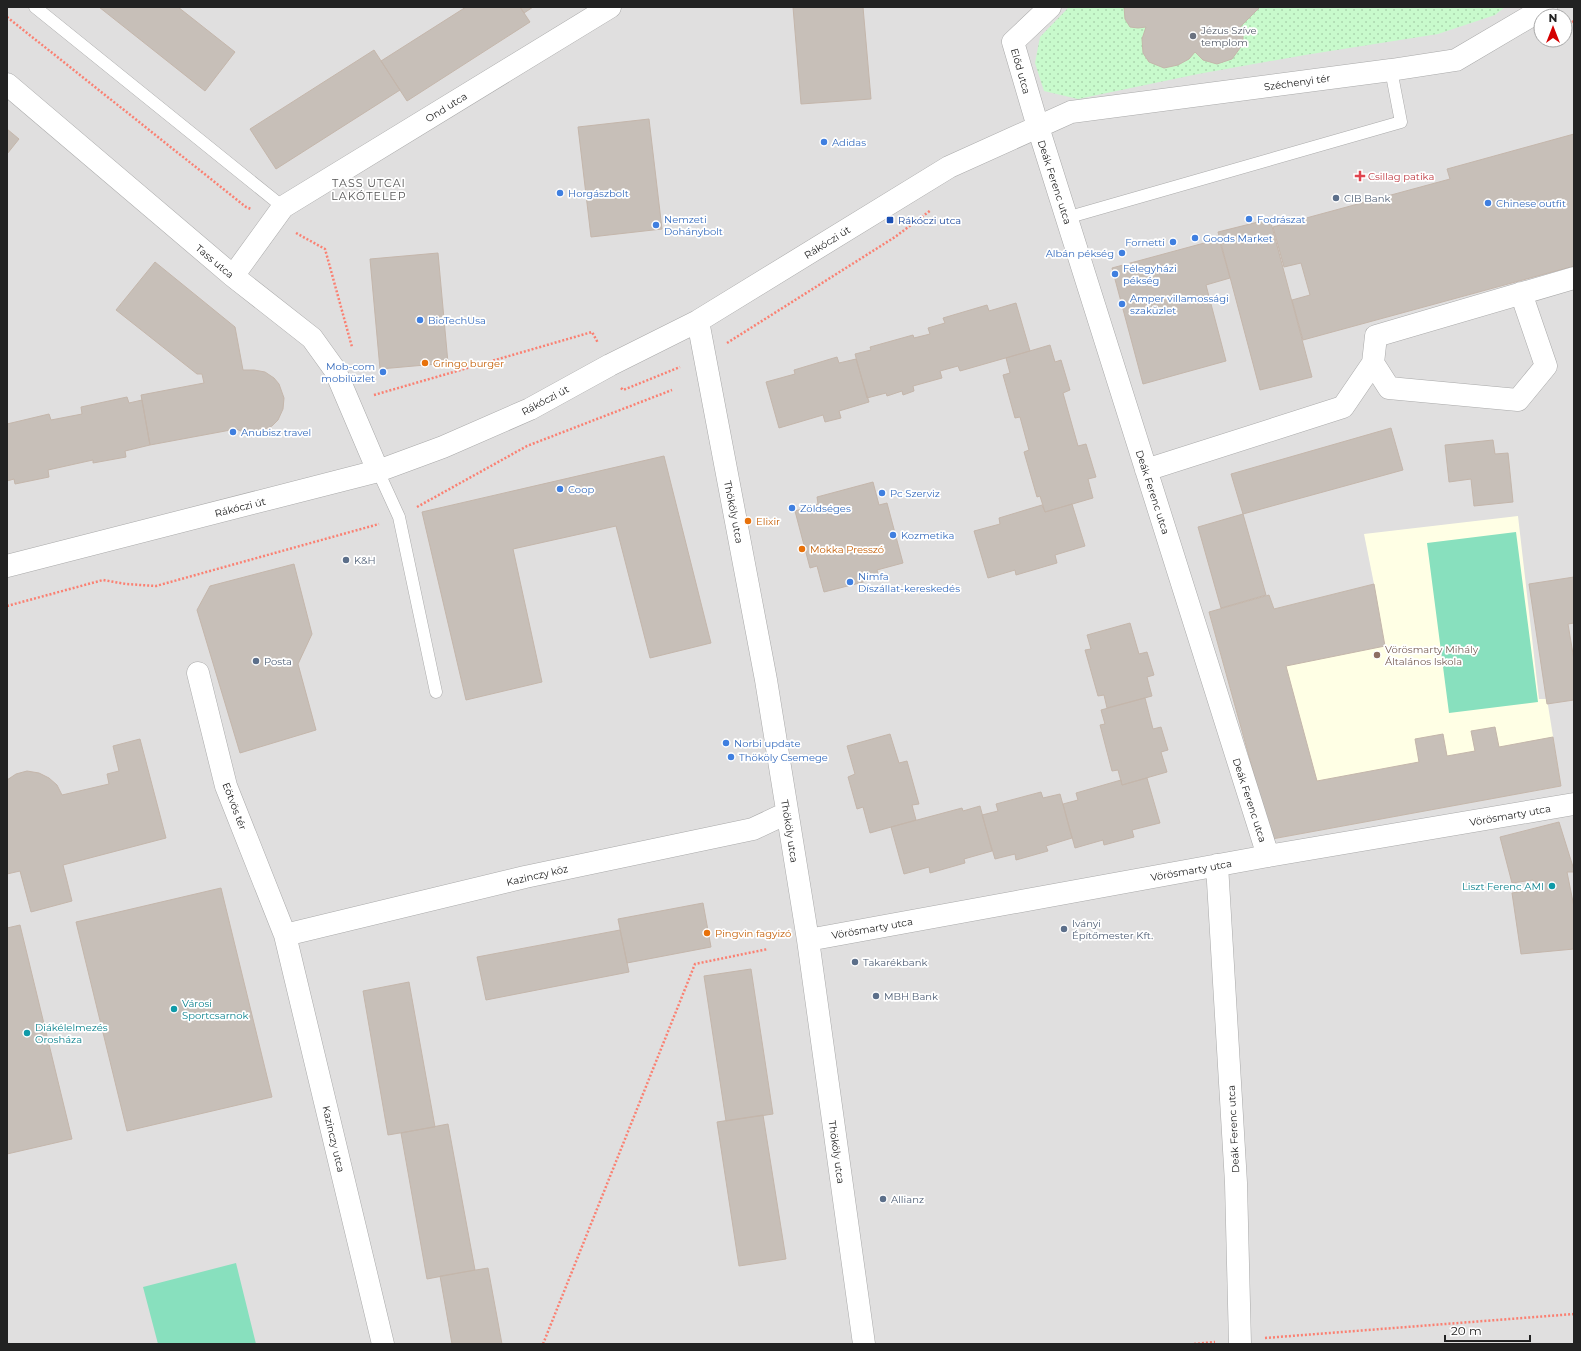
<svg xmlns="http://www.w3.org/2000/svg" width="1581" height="1351" viewBox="0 0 1581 1351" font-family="Montserrat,sans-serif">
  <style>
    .residential { fill: #e0dfdf; fill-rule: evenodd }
    .education { fill: #ffffe5 }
    .park { fill: url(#park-dots) }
    .pitch { fill: #88e0be }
    .building { fill: #c7bfb8; stroke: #c4b6ab }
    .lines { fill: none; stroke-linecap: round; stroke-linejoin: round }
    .lane-casing { stroke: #a9a9a9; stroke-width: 13 }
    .street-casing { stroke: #a9a9a9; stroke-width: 23 }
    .path { stroke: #fa8072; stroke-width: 2.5; stroke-dasharray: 2 2; stroke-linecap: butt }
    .lane { stroke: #fff; stroke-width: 12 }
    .street { stroke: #fff; stroke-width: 22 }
    .worship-dot { fill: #6b7280; stroke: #fff; stroke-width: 1.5 }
    .shop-dot { fill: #3f7fe0; stroke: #fff; stroke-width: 1.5 }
    .health-dot { fill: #e0444e; stroke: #fff; stroke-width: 1.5 }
    .service-dot { fill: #5c6f8a; stroke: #fff; stroke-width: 1.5 }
    .transit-dot { fill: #1a4fb4; stroke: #fff; stroke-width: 1.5 }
    .food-dot { fill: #e8710a; stroke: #fff; stroke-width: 1.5 }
    .education-dot { fill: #8d6e63; stroke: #fff; stroke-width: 1.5 }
    .culture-dot { fill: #0f9aa8; stroke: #fff; stroke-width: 1.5 }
    .labels { text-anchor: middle; stroke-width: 3.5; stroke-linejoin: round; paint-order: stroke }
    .worship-label { font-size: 10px; fill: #5b616d; stroke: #fff; text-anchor: start }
    .street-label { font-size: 10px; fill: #222; stroke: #fff }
    .shop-label { font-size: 10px; fill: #366cbe; stroke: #fff; text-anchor: start }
    .health-label { font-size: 10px; fill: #be3a42; stroke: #fff; text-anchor: start }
    .service-label { font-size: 10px; fill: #4e5e75; stroke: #fff; text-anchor: start }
    .transit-label { font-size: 10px; fill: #164399; stroke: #fff; text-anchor: start }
    .food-label { font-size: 10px; fill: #c56008; stroke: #fff; text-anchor: start }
    .education-label { font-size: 10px; fill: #785e54; stroke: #fff; text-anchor: start }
    .culture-label { font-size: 10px; fill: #0d838f; stroke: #fff; text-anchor: start }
    .neighbourhood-label { font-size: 11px; letter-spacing: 1px; fill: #555; stroke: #fff }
  </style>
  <defs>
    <pattern id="park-dots" width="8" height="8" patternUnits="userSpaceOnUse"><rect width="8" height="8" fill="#c8facc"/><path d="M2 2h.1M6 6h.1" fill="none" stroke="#acd6af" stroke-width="1.8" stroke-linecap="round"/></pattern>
  </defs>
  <rect width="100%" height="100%" fill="#f2efe9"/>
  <path class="residential" d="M7 7H1574V1344H7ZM1541 16H1565V40H1541Z"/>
  <path class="education" d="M1518 516 1539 699H1547L1561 786 1272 839 1209 612 1269 595 1274 609 1374 584 1364 534Z"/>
  <path class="park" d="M1069 7H1505L1495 15 1438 34 1305 55 1198 74 1078 99 1044 91 1035 63 1040 37Z"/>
  <path class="pitch" d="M1516 532 1538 702 1449 713 1427 543Z
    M236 1263 256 1344H158L143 1287Z"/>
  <path class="building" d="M99 7H178L235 52 205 91Z
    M466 7H520L530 22 407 101 381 61Z
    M520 7H533L524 13Z
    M793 7H863L871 99 801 104Z
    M1124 7H1260L1240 27 1243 33V44L1232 59 1217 64 1203 60 1195 52 1189 59 1178 65 1164 68 1149 62 1143 53 1142 39 1146 27 1138 28 1130 27 1125 19Z
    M374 50 400 90 276 169 250 129Z
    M649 119 662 229 591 237 578 127Z
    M7 129 19 139 7 154Z
    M1574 134V266L1303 340 1292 300 1310 295 1301 263 1284 267 1273 227 1450 179 1447 169Z
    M1270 219 1312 377 1260 390 1218 232Z
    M1219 239 1230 278 1206 285 1226 361 1143 384 1112 268Z
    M438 253 448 363 380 369 370 259Z
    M155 262 235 327 243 370H254L265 372 274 378 279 384 284 398 283 409 278 420 272 426 256 433H246L236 429 150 445 141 395 204 383 202 374H197L116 310Z
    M1016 303 1030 351 960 371 958 366 940 371 942 378 913 386 914 391 903 395 902 391 887 396 886 393 867 398 855 354 871 350 870 347 913 335 914 338 930 334 928 328 945 323 943 318 987 305 989 311Z
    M1050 345 1055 362 1061 360 1070 390 1063 393 1078 446 1086 444 1096 477 1088 479 1093 498 1045 512 1040 496 1037 497 1024 452 1029 450 1020 417 1015 418 1003 375 1010 373 1006 358Z
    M837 357 839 363 856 359 869 402 839 411 841 418 825 422 823 415 779 428 766 382 795 374 794 370Z
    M127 397 129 403 142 400 150 445 125 451 126 457 93 463V460L48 470 49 477 15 484 14 479 7 481V424L49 414 51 420 82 414 81 407Z
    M1391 428 1403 470 1243 514 1231 474Z
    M1493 440 1495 454 1508 453 1513 502 1474 506 1471 479 1449 482 1445 445Z
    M664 456 711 643 650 658 616 526 513 549 542 682 466 700 422 512Z
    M873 482 879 505 887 503 903 563 877 570 879 578 824 592 817 566 810 568 795 511 818 504 817 497Z
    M1072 504 1085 546 1055 555 1057 563 1016 575 1015 570 988 578 974 531 1000 524 999 518 1042 505 1045 512Z
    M1243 514 1266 595 1221 608 1198 527Z
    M294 564 312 634 298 664 316 730 240 753 197 610 210 586Z
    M1574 577V623L1568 624 1574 660V700L1547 704 1529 584Z
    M1374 584 1385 646 1286 666 1317 781 1419 762 1415 739 1443 734 1447 756 1475 751 1471 731 1495 727 1499 747 1553 737 1561 786 1272 839 1209 612 1269 595 1274 609Z
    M1130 623 1139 654 1147 652 1154 675 1147 677 1152 696 1107 708 1104 695 1098 696 1085 650 1091 649 1087 635Z
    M1145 698 1153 729 1161 727 1168 750 1161 752 1167 772 1122 785 1118 770 1112 771 1100 725 1105 724 1101 710Z
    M890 734 899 763 907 761 919 804 912 805 916 820 870 833 863 807 857 809 848 777 855 774 847 746Z
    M140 739 166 838 63 865 72 901 31 912 20 871 7 874V780L16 774 27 771 39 773 49 778 57 785 62 795 109 784 107 774 119 771 113 746Z
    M1147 778 1160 823 1132 830 1134 837 1104 845 1103 840 1075 848 1063 804 1078 800 1076 793 1121 780 1122 785Z
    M1041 792 1043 798 1060 794 1072 838 1046 846 1048 851 1016 860 1015 854 995 859 982 815 998 811 996 804Z
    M980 806 992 851 964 859 965 863 930 873 929 867 904 874 891 827 962 808 963 811Z
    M1559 822 1574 870V872H1567L1574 907V949L1521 954 1512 893 1536 889 1533 880 1512 883 1500 837Z
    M221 888 272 1097 127 1131 76 922Z
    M703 903 711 947 627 963 618 919Z
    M20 925 72 1139 7 1154V928Z
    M620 930 629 972 486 1000 477 957Z
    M751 969 773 1114 726 1121 704 976Z
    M409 982 435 1127 388 1135 363 991Z
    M763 1115 786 1259 739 1266 717 1122Z
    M448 1124 475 1270 427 1279 401 1133Z
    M488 1268 502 1344H452L440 1276Z"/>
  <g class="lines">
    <defs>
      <path id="lane" d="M35 7 283 207
        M1066 218 1401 122 1391 70
        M378 471 399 517 436 692"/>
      <path id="street" d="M1050 7 1013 42 1038 127 1268 856
        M7 84 233 276 312 338 335 370 378 471
        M233 276 283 207 610 7
        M1521 293 1546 366 1518 400 1389 388 1373 363 1376 336 1574 278
        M698 321 766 680 808 940 864 1344
        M1146 470 1343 407 1373 363
        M7 566 378 471 443 447 530 409 610 365 698 321 949 167 1071 112 1391 70 1456 60 1546 7
        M198 673 226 786 285 935 383 1344
        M1217 865 1236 1183 1240 1344
        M285 935 525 877 753 829 787 813
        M808 940 1268 856 1574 804"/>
    </defs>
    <use href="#lane" class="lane-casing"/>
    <use href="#street" class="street-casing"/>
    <path class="path" d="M7 17 246 207 251 209
      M1565 26 1574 21
      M296 233 325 249 352 347
      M727 343 895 237 931 210
      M621 388 623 390 680 367
      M374 395 592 332 598 343
      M417 507 527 446 672 390
      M7 606 103 580 126 584 156 586 379 524
      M1265 1338 1574 1314
      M543 1344 695 964 768 949
      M1194 1344 1215 1342"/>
    <use href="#lane" class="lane"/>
    <use href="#street" class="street"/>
  </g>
  <circle class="worship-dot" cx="1193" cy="36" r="4"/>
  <g class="shop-dot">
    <circle cx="824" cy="142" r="4"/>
    <circle cx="560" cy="193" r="4"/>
    <circle cx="1488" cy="203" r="4"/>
    <circle cx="1249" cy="219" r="4"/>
    <circle cx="656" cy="225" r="4"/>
    <circle cx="1195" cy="238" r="4"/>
    <circle cx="1173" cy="242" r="4"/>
    <circle cx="1122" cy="253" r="4"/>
    <circle cx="1115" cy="274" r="4"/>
    <circle cx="1122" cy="304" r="4"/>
    <circle cx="420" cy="320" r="4"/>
    <circle cx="383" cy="372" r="4"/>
    <circle cx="233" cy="432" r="4"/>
    <circle cx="560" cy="489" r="4"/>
    <circle cx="882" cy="493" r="4"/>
    <circle cx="792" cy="508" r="4"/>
    <circle cx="893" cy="535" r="4"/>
    <circle cx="850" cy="582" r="4"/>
    <circle cx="726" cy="743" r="4"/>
    <circle cx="731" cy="757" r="4"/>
  </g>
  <path class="health-dot" d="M1358 170h4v4h4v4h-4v4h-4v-4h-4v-4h4z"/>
  <g class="service-dot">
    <circle cx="1336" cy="198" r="4"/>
    <circle cx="346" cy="560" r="4"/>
    <circle cx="256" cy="661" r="4"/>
    <circle cx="1064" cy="929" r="4"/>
    <circle cx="855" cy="962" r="4"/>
    <circle cx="876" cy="996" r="4"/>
    <circle cx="883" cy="1199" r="4"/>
  </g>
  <rect class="transit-dot" x="886" y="216" width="8" height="8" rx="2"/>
  <g class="food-dot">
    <circle cx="425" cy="363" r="4"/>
    <circle cx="748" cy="521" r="4"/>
    <circle cx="802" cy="549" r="4"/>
    <circle cx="707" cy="933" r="4"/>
  </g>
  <circle class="education-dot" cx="1377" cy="655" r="4"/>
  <g class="culture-dot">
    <circle cx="1552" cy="886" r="4"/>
    <circle cx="174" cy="1009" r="4"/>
    <circle cx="27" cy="1033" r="4"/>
  </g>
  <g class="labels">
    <g class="worship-label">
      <text x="1201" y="34">Jézus Szíve<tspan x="1201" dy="12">templom</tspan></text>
    </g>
    <g class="street-label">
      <text transform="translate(1021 71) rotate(74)" y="4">Előd utca</text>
      <text transform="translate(1297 82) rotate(-8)" y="4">Széchenyi tér</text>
      <text transform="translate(446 107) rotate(-32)" y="4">Ond utca</text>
      <text transform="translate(1055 182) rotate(72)" y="4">Deák Ferenc utca</text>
      <text transform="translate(827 242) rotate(-32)" y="4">Rákóczi út</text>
      <text transform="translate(215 261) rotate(40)" y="4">Tass utca</text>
      <text transform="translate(545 400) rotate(-28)" y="4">Rákóczi út</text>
      <text transform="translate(1153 492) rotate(72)" y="4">Deák Ferenc utca</text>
      <text transform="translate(240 507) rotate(-14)" y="4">Rákóczi út</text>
      <text transform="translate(734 512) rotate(79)" y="4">Thököly utca</text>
      <text transform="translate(1250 800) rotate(72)" y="4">Deák Ferenc utca</text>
      <text transform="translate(235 806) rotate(69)" y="4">Eötvös tér</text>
      <text transform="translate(1510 815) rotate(-10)" y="4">Vörösmarty utca</text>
      <text transform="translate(790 831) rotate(81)" y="4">Thököly utca</text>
      <text transform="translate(1191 870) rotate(-10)" y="4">Vörösmarty utca</text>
      <text transform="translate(537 875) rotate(-13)" y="4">Kazinczy köz</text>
      <text transform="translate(872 928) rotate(-10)" y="4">Vörösmarty utca</text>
      <text transform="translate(1233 1129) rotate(-93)" y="4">Deák Ferenc utca</text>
      <text transform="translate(334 1139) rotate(77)" y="4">Kazinczy utca</text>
      <text transform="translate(837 1152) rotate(82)" y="4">Thököly utca</text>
    </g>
    <g class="shop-label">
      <text x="832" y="146">Adidas</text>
      <text x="568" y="197">Horgászbolt</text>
      <text x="1496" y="207">Chinese outfit</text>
      <text x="664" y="223">Nemzeti<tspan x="664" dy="12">Dohánybolt</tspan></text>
      <text x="1257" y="223">Fodrászat</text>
      <text x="1203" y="242">Goods Market</text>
      <text x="1165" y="246" text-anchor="end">Fornetti</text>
      <text x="1114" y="257" text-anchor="end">Albán pékség</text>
      <text x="1123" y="272">Félegyházi<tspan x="1123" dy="12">pékség</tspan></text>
      <text x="1130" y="302">Amper villamossági<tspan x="1130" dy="12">szaküzlet</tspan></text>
      <text x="428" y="324">BioTechUsa</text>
      <text x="375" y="370" text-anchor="end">Mob-com<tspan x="375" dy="12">mobilüzlet</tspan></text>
      <text x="241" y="436">Anubisz travel</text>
      <text x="568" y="493">Coop</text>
      <text x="890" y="497">Pc Szerviz</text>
      <text x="800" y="512">Zöldséges</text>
      <text x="901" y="539">Kozmetika</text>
      <text x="858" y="580">Nimfa<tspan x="858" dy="12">Díszállat-kereskedés</tspan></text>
      <text x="734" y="747">Norbi update</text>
      <text x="739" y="761">Thököly Csemege</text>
    </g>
    <g class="health-label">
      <text x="1368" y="180">Csillag patika</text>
    </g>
    <g class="service-label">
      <text x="1344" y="202">CIB Bank</text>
      <text x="354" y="564">K&amp;H</text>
      <text x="264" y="665">Posta</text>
      <text x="1072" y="927">Iványi<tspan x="1072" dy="12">Építőmester Kft.</tspan></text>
      <text x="863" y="966">Takarékbank</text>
      <text x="884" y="1000">MBH Bank</text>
      <text x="891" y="1203">Allianz</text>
    </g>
    <g class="transit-label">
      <text x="898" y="224">Rákóczi utca</text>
    </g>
    <g class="food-label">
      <text x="433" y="367">Gringo burger</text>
      <text x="756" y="525">Elixir</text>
      <text x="810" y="553">Mokka Presszó</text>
      <text x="715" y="937">Pingvin fagyizó</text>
    </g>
    <g class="education-label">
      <text x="1385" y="653">Vörösmarty Mihály<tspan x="1385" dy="12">Általános Iskola</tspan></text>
    </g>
    <g class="culture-label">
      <text x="1544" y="890" text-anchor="end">Liszt Ferenc AMI</text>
      <text x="182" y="1007">Városi<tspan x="182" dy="12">Sportcsarnok</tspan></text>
      <text x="35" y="1031">Diákélelmezés<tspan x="35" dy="12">Orosháza</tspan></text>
    </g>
    <g class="neighbourhood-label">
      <text x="369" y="187">TASS UTCAI<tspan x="369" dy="13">LAKÓTELEP</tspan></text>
    </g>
  </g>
  <rect width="1581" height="1351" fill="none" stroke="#222222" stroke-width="16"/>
  <g transform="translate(1553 28)"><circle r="19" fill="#ffffff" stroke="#a7a7a7"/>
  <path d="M0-3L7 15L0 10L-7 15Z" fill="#d40000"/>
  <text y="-6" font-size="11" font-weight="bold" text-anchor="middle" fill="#222222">N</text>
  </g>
  <path d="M1445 1335v6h85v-6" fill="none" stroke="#222222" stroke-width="2"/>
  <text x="1451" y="1335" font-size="12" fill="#222222" stroke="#ffffff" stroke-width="3" paint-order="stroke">20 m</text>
</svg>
